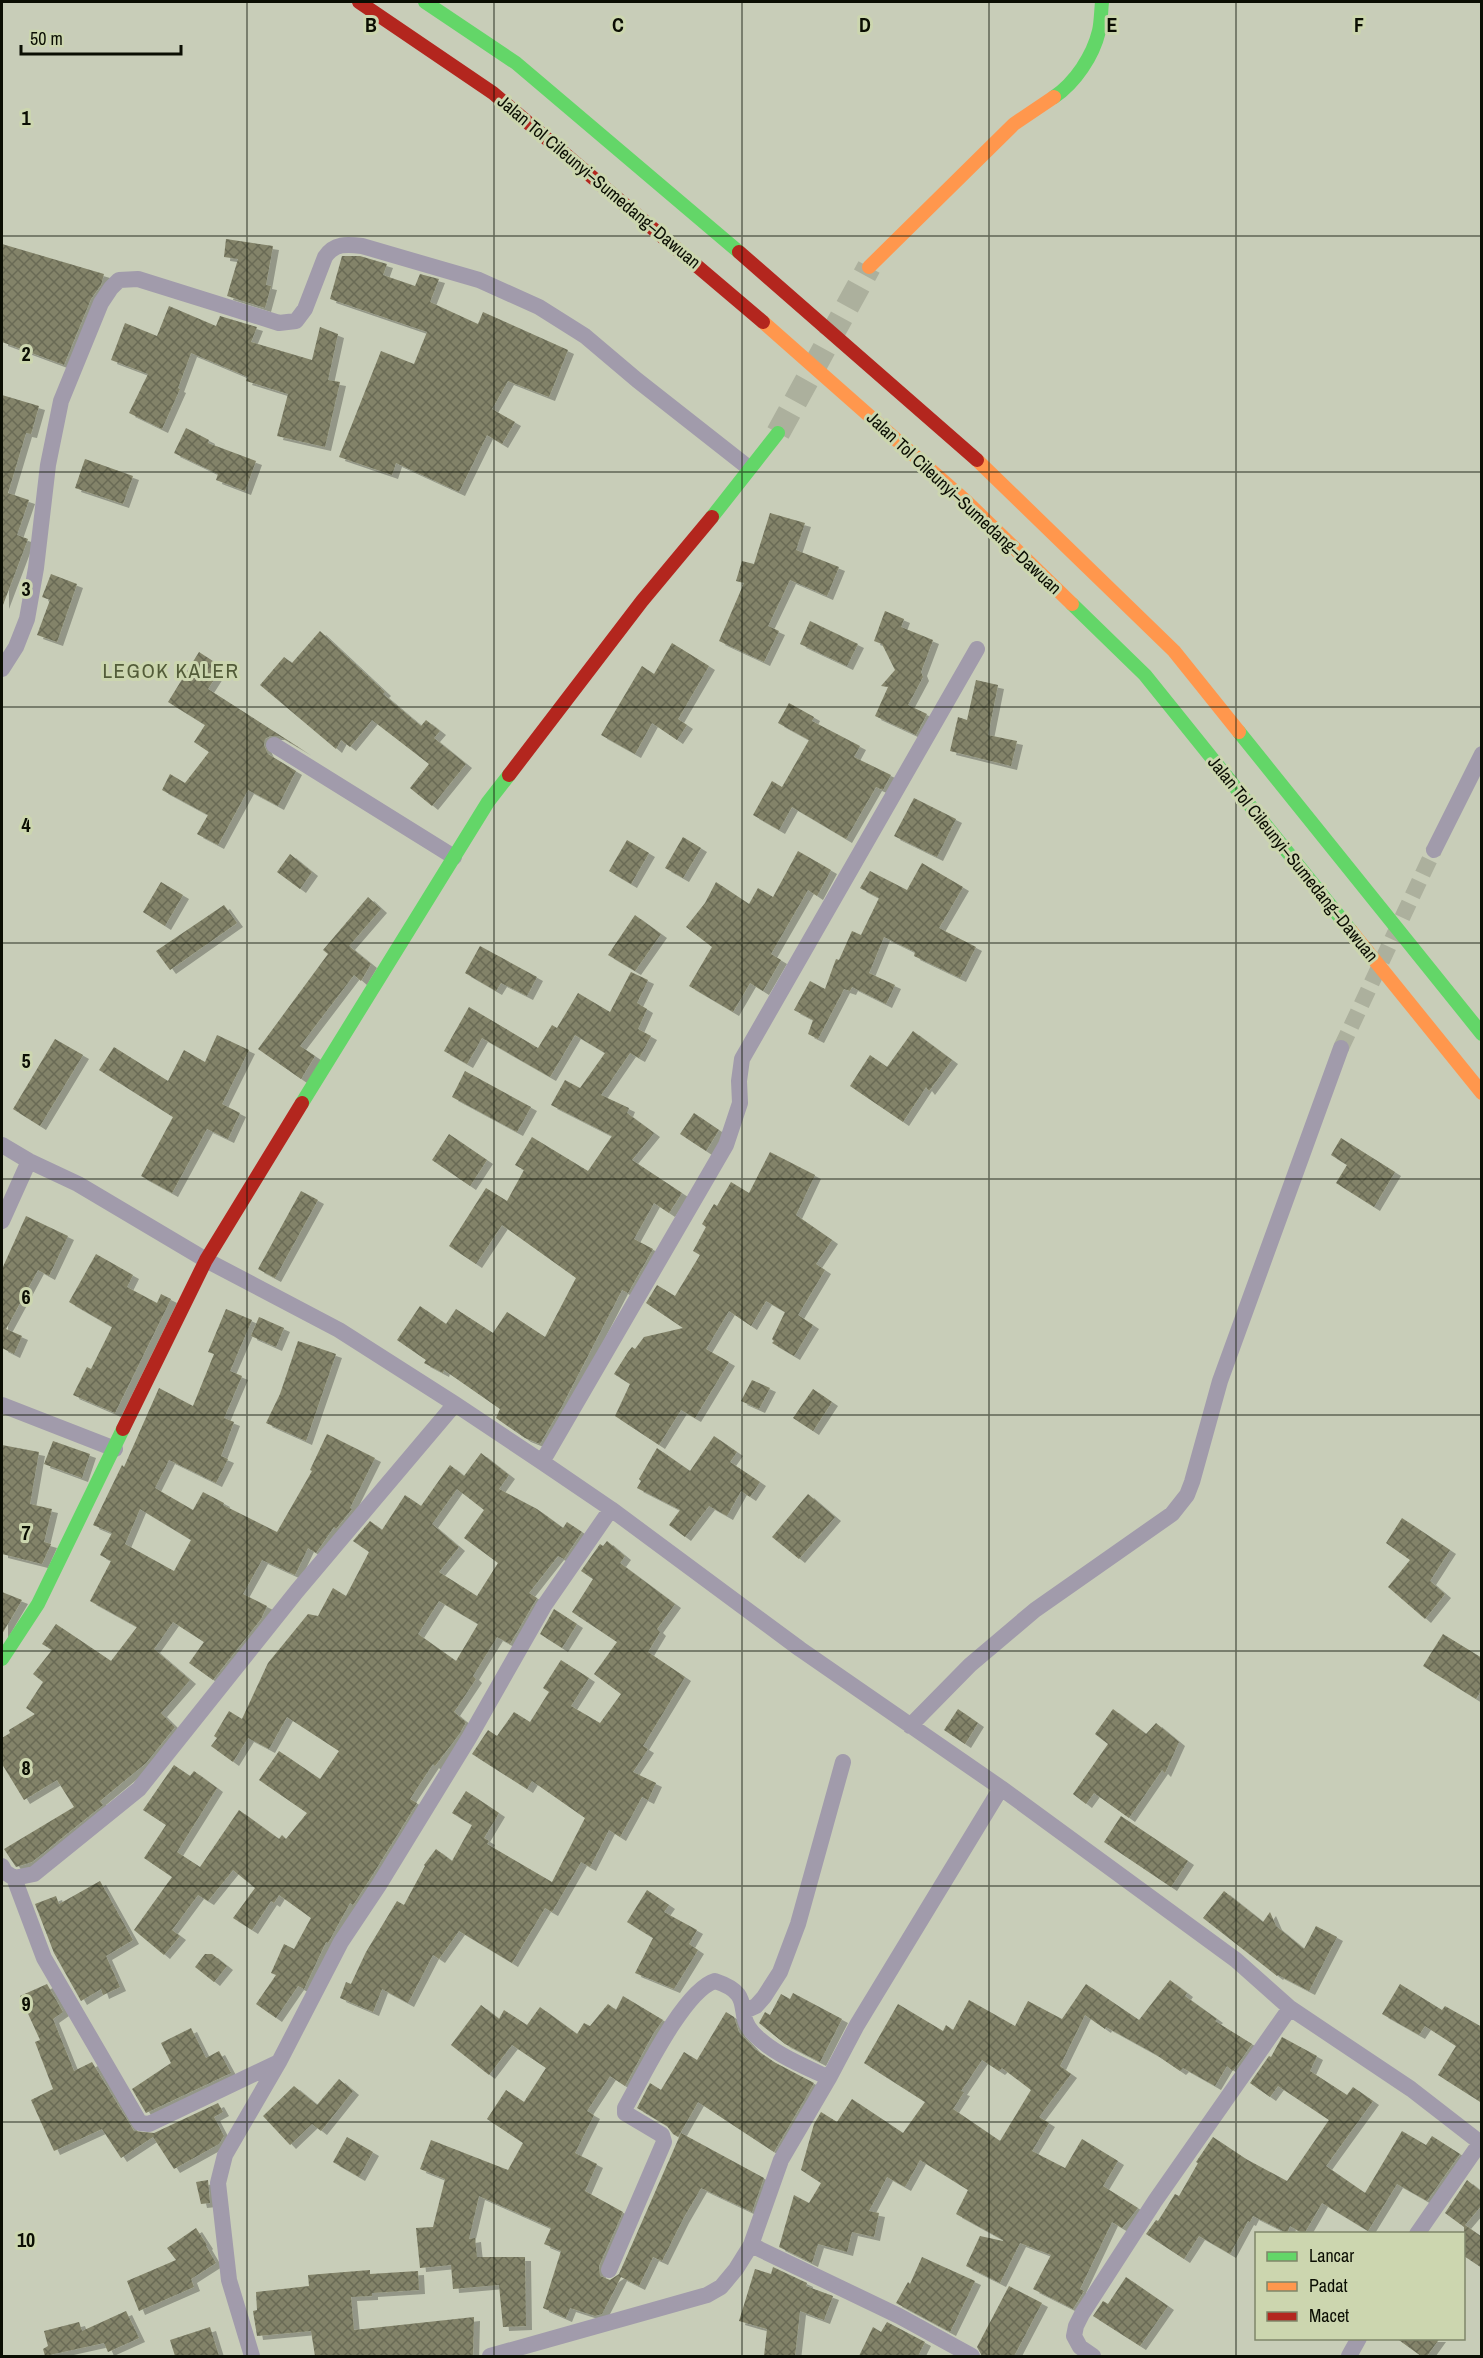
<svg xmlns="http://www.w3.org/2000/svg" width="1483" height="2358" viewBox="0 0 1483 2358" font-family="'Archivo Narrow',sans-serif">
  <style>
    .building { fill: url(#building-cross-hatch); fill-rule: evenodd; filter: url(#shadow) }
    .lines { fill: none; stroke-linecap: round; stroke-linejoin: round }
    .street-tunnel { stroke: #acb09d; stroke-width: 16; stroke-dasharray: 16 8; stroke-linecap: butt }
    .secondary-tunnel { stroke: #acb09d; stroke-width: 24; stroke-dasharray: 24 12; stroke-linecap: butt }
    .street { stroke: #a19bab; stroke-width: 16 }
    .fast { stroke: #63d668; stroke-width: 14 }
    .slow { stroke: #ff974d; stroke-width: 14 }
    .jam { stroke: #b3261e; stroke-width: 14 }
    .grid { fill: none; stroke: #0b0e03; stroke-width: 1.5; stroke-opacity: 0.55 }
    .labels { text-anchor: middle; stroke-width: 6; stroke-linejoin: round; paint-order: stroke }
    .street-label { font-size: 18px; fill: #0b0e03; stroke: #ccd6af }
    .quarter-label { font-size: 21px; letter-spacing: 1.5px; fill: #535c39; stroke: #ccd6af }
    .grid-label { font-size: 20px; text-anchor: middle; font-weight: bold; fill: #0b0e03; stroke: #ccd6af; stroke-width: 6; stroke-linejoin: round; paint-order: stroke }
  </style>
  <defs>
    <pattern id="building-cross-hatch" width="8" height="8" patternUnits="userSpaceOnUse" patternTransform="scale(1.5)"><rect width="8" height="8" fill="#838369"/><path d="M0 0l8 8M0 8l8-8" fill="none" stroke="#696a54"/></pattern>
    <filter id="shadow"><feDropShadow dx="6" dy="4" stdDeviation="0" flood-color="#0004"/></filter>
  </defs>
  <rect width="100%" height="100%" fill="#c8cdb8"/>
  <path class="building" d="M226 239 273 246 266 285 271 286 265 308 227 296 238 259 224 257Z
    M2 244 104 274 101 285 91 299 64 365 2 342Z
    M342 256H360L387 264 383 275 415 286 420 274 439 279 430 302 478 324 483 312 568 350 549 397 508 381 492 409 515 422 502 444 487 435 459 492 396 463 392 475 339 457 381 351 414 364 427 332 330 299Z
    M169 306 216 326 220 316 257 327 251 342 312 360 320 327 338 334 328 380 340 382 325 447 277 436 288 394 246 381 248 377 191 353 178 388 180 389 162 429 129 413 148 374 111 360 125 323 157 336Z
    M2 395 39 406 31 434 26 433 8 493 29 500 17 535 28 539 3 605Z
    M186 428 209 440 208 443 256 461 245 491 216 480 218 474 174 453Z
    M85 459 133 476 123 504 75 488Z
    M770 513 805 523 796 550 839 567 827 596 790 580 768 626 779 631 764 662 719 641 744 583 736 581 742 561 754 564Z
    M51 574 77 584 57 642 37 635 50 600 42 597Z
    M885 611 904 619 901 627 933 640 921 672 923 677 908 705 927 714 916 735 875 716 888 687 881 686 895 670 882 644 874 641Z
    M810 621 858 644 847 666 800 644Z
    M320 631 385 692 383 694 421 726 426 720 440 731 434 738 466 764 432 806 410 788 429 764 372 720 350 747 341 740 336 749 260 685 284 657 292 663Z
    M672 643 709 666 678 719 687 725 677 740 652 723 635 754 601 735 642 666 654 674Z
    M199 652 222 667 208 689 306 752 279 736H270L265 739 264 745 268 754 296 771 278 806 248 790 218 845 197 834 208 815 162 790 170 774 185 783 209 752 194 742 205 725 168 702Z
    M976 680 998 685 988 735 1017 741 1011 766 950 751 958 717 967 720Z
    M789 703 814 717 812 721 860 746 854 757 891 775 883 790 876 787 846 839 792 807 779 830 753 815 772 781 782 787 809 740 778 723Z
    M914 798 956 819 937 857 894 836Z
    M683 837 701 848 683 878 665 868Z
    M627 840 649 853 631 884 609 871Z
    M798 851 831 870 817 896 808 890 771 954 781 960 763 991 750 983 733 1012 689 986 712 947 686 927 705 903 716 882 749 904 758 888 773 897Z
    M290 854 312 872 300 889 277 872Z
    M922 863 963 887 939 928 976 947 960 978 914 956 915 952 884 937 869 973 895 985 886 1004 852 987 850 991 844 989 818 1039 808 1034 813 1020 794 1010 810 981 825 989 836 959 839 960 852 931 861 935 879 898 860 888 870 871 907 890Z
    M161 882 183 895 165 926 143 912Z
    M368 897 381 909 349 946 371 964 361 981 354 975 300 1046 315 1056 301 1079 258 1049 328 954 323 950Z
    M224 905 237 923 170 970 156 951Z
    M635 915 661 934 635 971 608 955Z
    M480 946 537 977 527 996 501 983 496 991 465 973Z
    M631 972 648 980 637 1003 647 1009 638 1029 651 1036 639 1058 630 1053 601 1095 629 1108 627 1113 654 1133 632 1160 682 1193 669 1213 654 1203 634 1239 653 1249 628 1293 622 1290 561 1408 540 1444 525 1438 496 1418 500 1409 444 1370 443 1373 424 1363 426 1360 397 1340 420 1306 446 1324 456 1309 493 1333 507 1312 545 1337 576 1278 502 1225 476 1264 449 1246 486 1188 507 1201 524 1170 515 1165 532 1137 588 1171 612 1136 551 1105 565 1080 580 1088 605 1053 575 1035 550 1077 482 1038 467 1064 444 1051 469 1007 538 1048 552 1025 557 1028 578 993 610 1012Z
    M913 1031 952 1060 929 1091 926 1087 903 1122 850 1086 870 1055 887 1067Z
    M217 1035 249 1050 222 1104 240 1113 228 1139 207 1129 172 1193 141 1176 173 1117 99 1070 114 1047 168 1081 184 1050 205 1062Z
    M55 1039 83 1055 40 1126 13 1109Z
    M465 1071 531 1107 517 1132 452 1097Z
    M694 1113 719 1130 706 1151 680 1134Z
    M449 1134 487 1160 470 1186 432 1160Z
    M1341 1138 1395 1172 1374 1207 1336 1183 1347 1165 1331 1155Z
    M770 1152 815 1175 796 1215 832 1240 816 1264 825 1270 798 1315 813 1325 794 1356 772 1343 774 1341 772 1339 785 1312 766 1301 751 1326 729 1311 706 1349 729 1362 695 1418 681 1410 659 1445 615 1416 630 1384 614 1374 628 1352 632 1347 635 1349 644 1337 683 1328 646 1303 657 1285 675 1296 700 1255 693 1251 706 1227 702 1224 714 1204 717 1206 731 1182 749 1193Z
    M301 1191 318 1200 275 1278 258 1269Z
    M26 1216 68 1236 49 1276 38 1270 6 1329 22 1336 14 1354 2 1348V1269Z
    M96 1254 133 1275 127 1287 157 1303 161 1294 171 1299 115 1413 73 1395 87 1367 91 1369 112 1327 69 1302Z
    M226 1309 252 1320 230 1371 242 1376 224 1418 234 1422 221 1456 228 1459 216 1483 169 1460 155 1488 193 1510 203 1492 224 1503 223 1505 277 1532 312 1471 310 1470 327 1434 375 1458 350 1508 352 1509 336 1529 334 1527 316 1553 308 1548 295 1575 262 1560 243 1594 267 1606 261 1619 213 1680 189 1663 204 1642 173 1622 154 1649 190 1680 161 1713 175 1727 146 1763 100 1801 103 1805 32 1862 16 1867 4 1849 74 1807 57 1780 24 1800 2 1764V1738L10 1733 9 1730 35 1714 26 1708 43 1682 33 1674 52 1650 42 1644 56 1624 111 1661 137 1627 90 1601 111 1561 100 1555 112 1533 93 1525 122 1465 124 1467 159 1388 193 1406 214 1354 208 1352ZM140 1509 191 1540 174 1571 125 1544Z
    M259 1317 284 1328 276 1347 251 1336Z
    M298 1341 336 1354 306 1441 266 1423 280 1394Z
    M752 1380 770 1388 759 1409 741 1401Z
    M813 1389 832 1402 813 1431 793 1418Z
    M714 1436 737 1452 730 1462 760 1482 750 1497 741 1491 727 1516 709 1506 685 1537 669 1525 680 1510 637 1488 641 1481 639 1479 657 1448 690 1471Z
    M53 1441 90 1454 82 1478 44 1464Z
    M2 1445 39 1452 30 1504 52 1509 44 1542 51 1544 42 1564 2 1554Z
    M481 1453 509 1475 499 1489 537 1509 563 1528 567 1522 582 1532 564 1559 558 1556 529 1593 537 1598 510 1644 497 1637 473 1676 476 1679 454 1712 466 1722 460 1733 435 1766 433 1764 410 1799 417 1803 370 1879 353 1905 350 1903 328 1943 326 1942 304 1989 298 1986 276 2018 256 2004 276 1975 271 1973 284 1944 294 1949 311 1918 279 1895 274 1903 271 1901 252 1930 233 1918 255 1888 233 1870 208 1901 198 1895 172 1930 180 1936 164 1955 134 1930 172 1877 144 1858 166 1825 143 1810 174 1765 190 1776 194 1771 217 1788 177 1852 200 1867 239 1810 279 1839 282 1835 286 1839 307 1813 259 1780 279 1751 320 1779 339 1751 287 1717 269 1749 248 1738 233 1762 211 1746 217 1738 214 1736 229 1711 242 1719 268 1663 308 1614 318 1616 333 1588 346 1596 369 1552 353 1541 370 1521 382 1530 405 1495 421 1506 450 1465 464 1476ZM457 1489 484 1510 464 1538 498 1563 477 1596 439 1572 459 1547 432 1524ZM439 1601 478 1624 456 1661 418 1634Z
    M808 1494 835 1517 799 1559 772 1537Z
    M1402 1518 1450 1550 1430 1581 1445 1594 1425 1619 1388 1587 1410 1560 1386 1543Z
    M607 1541 625 1556 620 1563 675 1604 657 1629 660 1632 648 1652 685 1677 643 1746 648 1749 633 1772 656 1783 648 1800 642 1797 620 1837 609 1830 590 1867 581 1862 552 1912 545 1908 512 1963 459 1931 439 1959 433 1955 408 2003 382 1989 373 2012 340 1998 346 1982 351 1984 366 1952 397 1901 404 1905 425 1866 424 1865 436 1849 452 1861 472 1825 452 1813 466 1791 499 1813 484 1838 489 1841 487 1844 552 1882 585 1818 532 1781 527 1789 472 1754 488 1730 497 1736 514 1712 530 1722 549 1692 543 1688 561 1660 589 1678 571 1706 600 1723 621 1694 594 1674 617 1642 572 1612 593 1579 581 1571 600 1544 603 1546Z
    M2 1592 22 1600 2 1634Z
    M554 1609 577 1624 562 1648 540 1634Z
    M1443 1634 1482 1658V1689L1476 1699 1423 1666Z
    M958 1709 978 1723 965 1744 944 1730Z
    M1113 1709 1146 1734 1156 1723 1179 1742 1165 1773 1162 1770 1129 1818 1094 1793 1086 1804 1073 1794 1108 1744 1095 1734Z
    M1121 1816 1188 1861 1171 1887 1104 1842Z
    M100 1881 133 1940 106 1956 120 1987 103 1995 101 1989 81 2001 54 1953 35 1904 56 1896 59 1904Z
    M647 1890 669 1905 664 1912 697 1930 689 1944 698 1950 674 1989 635 1973 653 1938 627 1922Z
    M1224 1891 1263 1922 1270 1912 1276 1926 1304 1949 1316 1926 1337 1937 1309 1991 1278 1975 1277 1976 1203 1918Z
    M205 1954H212L227 1966 214 1982 195 1967Z
    M1170 1980 1187 1993 1185 1996 1217 2019 1215 2021 1252 2044 1233 2071 1227 2066 1215 2086 1183 2068 1180 2071 1155 2054 1106 2027 1105 2029 1085 2015 1060 2066 1071 2074 1039 2117 1049 2123 1032 2151 1065 2168 1082 2139 1118 2161 1103 2186 1138 2208 1122 2228 1112 2222 1080 2289 1084 2291 1073 2309 1033 2289 1051 2255 1020 2243 1000 2283 966 2266 980 2236 1003 2241V2240L956 2214 968 2190 920 2160 905 2187 887 2177 869 2211 879 2213 874 2237 852 2232 847 2252 818 2244 812 2263 779 2247 794 2195 809 2203 821 2183 801 2170 814 2124 821 2112 837 2122 852 2099 903 2133 925 2102 864 2063 898 2004 943 2031 946 2025 953 2030 969 2000 1015 2026 1028 2001 1062 2019 1086 1984 1139 2020ZM982 2060 999 2071 1002 2068 1031 2090 1000 2141 953 2109 964 2092 961 2091Z
    M47 1984 63 2012 53 2019 74 2071 92 2062 134 2131 154 2133 218 2103 223 2112 214 2117 224 2136 219 2144 174 2169 153 2137 121 2158 102 2129 54 2151 31 2100 53 2089 35 2042 40 2040 20 1996Z
    M1400 1984 1442 2010 1445 2006 1482 2027V2103L1438 2075 1456 2046 1425 2026 1419 2035 1382 2014Z
    M793 1993 842 2019 820 2062 785 2044 759 2023 765 2012 770 2015 781 1994 790 1999Z
    M623 1996 663 2020 653 2034 625 2086 610 2076 587 2111 594 2115 575 2153 597 2164 585 2191 623 2212 599 2266 600 2276 610 2280 619 2274 681 2133 764 2178 752 2212 701 2188 683 2219 662 2261 653 2257 639 2286 621 2277 602 2314 595 2316 570 2308 566 2318 543 2308 561 2251 544 2244 551 2228 479 2196 469 2239 475 2238 477 2257H525L526 2326 503 2327 499 2285 453 2289 451 2265 420 2268 416 2228 433 2227 445 2179 420 2169 431 2140 508 2170 523 2143 487 2119 506 2090 524 2102 546 2068 512 2045 489 2075 451 2045 481 2005 499 2019 504 2010 527 2025 540 2007 577 2034 584 2023 590 2026 608 2004 616 2010Z
    M726 2012 734 2017 739 2032 755 2049 774 2062 814 2083 774 2152 698 2102 678 2137 673 2134 667 2126 637 2108 650 2083 661 2090 684 2052 697 2060Z
    M191 2028 206 2058 219 2051 231 2073 146 2113 132 2089 171 2063 161 2043Z
    M1282 2037 1317 2056 1310 2071 1347 2095 1353 2087 1373 2101 1326 2166 1365 2193 1402 2131 1426 2145 1432 2136 1460 2154 1427 2201 1397 2184 1368 2231 1322 2203 1304 2234 1290 2226 1287 2233 1253 2216 1250 2222 1248 2221 1230 2254 1199 2236 1184 2259 1146 2234 1156 2220 1158 2221 1175 2194 1179 2196 1198 2163 1196 2162 1213 2137 1246 2159 1287 2181 1329 2120 1278 2086 1270 2097 1250 2083 1269 2056 1271 2057Z
    M339 2079 353 2091 321 2131 312 2124 290 2145 263 2116 294 2086 317 2105Z
    M347 2137 373 2152 359 2177 333 2162Z
    M208 2180 210 2203 201 2204 196 2182Z
    M1467 2180 1482 2192V2205L1465 2225 1482 2237V2268L1464 2256V2227L1445 2213Z
    M196 2228 207 2245 206 2246 216 2263 191 2279 194 2287 139 2311 127 2281 176 2260 167 2248Z
    M922 2257 975 2281 950 2332 896 2303 908 2282 910 2284Z
    M773 2267 807 2283 806 2286 833 2296 824 2320 800 2311 795 2356H764L767 2329 739 2321 755 2269 771 2274Z
    M370 2270V2274L418 2271 419 2290 372 2293V2296L351 2297 354 2330 474 2317 473 2356H315L311 2331 257 2336 253 2311 257 2310 256 2292 309 2286 308 2275Z
    M1126 2277 1168 2306 1140 2346 1093 2316 1103 2301 1108 2304Z
    M1009 2286 1042 2303 1014 2356H982L977 2347Z
    M126 2311 139 2338 108 2352 104 2343 45 2356 43 2349 48 2346 44 2331 79 2322 82 2331Z
    M887 2322 925 2342 918 2356H859L873 2327 881 2332Z
    M210 2327 219 2356H175L170 2340Z
    M1396 2338H1440L1427 2356H1421Z"/>
  <g class="lines">
    <path class="street-tunnel" d="M1341 1048 1434 850"/>
    <path class="secondary-tunnel" d="M778 433 869 267"/>
    <path class="street" d="M2 669 16 647 27 619 36 568 48 465 61 401 101 303 111 288 119 280 138 279 279 323 296 321 305 309 325 257C334 243 347 244 362 246L479 280 539 307 585 336 637 380 749 468
      M274 745 454 857
      M1434 850 1482 754
      M2 1145 29 1161 78 1184 206 1260 339 1330 455 1404 542 1462 611 1509 800 1649 1001 1788 1236 1960 1290 2008 1411 2089 1482 2144
      M2 1221 29 1161
      M2 1405 115 1449
      M542 1462 726 1145 740 1103 739 1081 742 1059 977 649
      M910 1726 970 1665 1035 1610 1172 1514 1187 1495 1192 1482 1220 1381 1341 1048
      M2 1866 5 1872 14 1878 34 1874 139 1789 297 1591 455 1404
      M14 1878 44 1958 140 2123 149 2124 279 2062
      M745 2011 756 2006 764 1997 780 1972 798 1924 843 1762
      M1417 2234 1480 2143
      M751 2245 899 2316 972 2356
      M609 2270 664 2142 662 2135 625 2113V2108C642 2078 684 1990 715 1981 757 1995 733 2012 753 2033 773 2054 804 2066 829 2078
      M252 2356 229 2280 218 2183 225 2155 279 2062 341 1942 379 1885 469 1738 544 1606 611 1509
      M490 2356 707 2295 721 2287 736 2269 751 2245 781 2160 829 2078 857 2025 1001 1788
      M1093 2356 1080 2347 1074 2336 1076 2326 1082 2314 1155 2201 1290 2008
      M1349 2356 1359 2338"/>
    <path class="fast" d="M425 2 516 63 739 252
      M1054 97C1075 83 1093 56 1099 31 1101 22 1101 11 1102 2
      M712 517 778 433
      M1072 604 1145 675 1351 931
      M1239 732 1482 1034
      M302 1103 488 802 509 775
      M2 1659 38 1604 123 1429"/>
    <path class="slow" d="M869 267 1014 124 1054 97
      M763 322 967 502 1072 604
      M977 460 1174 651 1239 732
      M1351 931 1482 1093"/>
    <path class="jam" d="M359 2 493 93 763 322
      M739 252 977 460
      M509 775 642 601 712 517
      M123 1429 206 1260 302 1103"/>
  </g>
  <path class="grid" d="M247 2V2356M494 2V2356M742 2V2356M989 2V2356M1236 2V2356M2 236H1482M2 472H1482M2 707H1482M2 943H1482M2 1179H1482M2 1415H1482M2 1651H1482M2 1886H1482M2 2122H1482"/>
  <g class="labels">
    <g class="street-label">
      <text transform="translate(599 182) rotate(40)" y="6">Jalan Tol Cileunyi–Sumedang–Dawuan</text>
      <text transform="translate(964 503) rotate(43)" y="6">Jalan Tol Cileunyi–Sumedang–Dawuan</text>
      <text transform="translate(1293 859) rotate(51)" y="6">Jalan Tol Cileunyi–Sumedang–Dawuan</text>
    </g>
    <g class="quarter-label">
      <text x="171" y="678">LEGOK KALER</text>
    </g>
  </g>
  <g class="grid-label">
    <text x="371" y="32">B</text>
    <text x="618" y="32">C</text>
    <text x="865" y="32">D</text>
    <text x="1112" y="32">E</text>
    <text x="1359" y="32">F</text>
    <text x="26" y="125">1</text>
    <text x="26" y="361">2</text>
    <text x="26" y="596">3</text>
    <text x="26" y="832">4</text>
    <text x="26" y="1068">5</text>
    <text x="26" y="1304">6</text>
    <text x="26" y="1540">7</text>
    <text x="26" y="1775">8</text>
    <text x="26" y="2011">9</text>
    <text x="26" y="2247">10</text>
  </g>
  <rect width="1483" height="2358" fill="none" stroke="#0b0e03" stroke-width="6"/>
  <rect x="1255" y="2232" width="210" height="108" fill="#ccd6af" stroke="#7f866a" stroke-width="1.5"/>
  <rect x="1267" y="2252" width="30" height="9" fill="#63d668" stroke="#7f866a" stroke-width="1.5"/>
  <text x="1309" y="2262" font-size="18" fill="#0b0e03">Lancar</text>
  <rect x="1267" y="2282" width="30" height="9" fill="#ff974d" stroke="#7f866a" stroke-width="1.5"/>
  <text x="1309" y="2292" font-size="18" fill="#0b0e03">Padat</text>
  <rect x="1267" y="2312" width="30" height="9" fill="#b3261e" stroke="#7f866a" stroke-width="1.5"/>
  <text x="1309" y="2322" font-size="18" fill="#0b0e03">Macet</text>
  <path d="M21 45v9h160v-9" fill="none" stroke="#0b0e03" stroke-width="3"/>
  <text x="30" y="45" font-size="18" fill="#0b0e03" stroke="#ccd6af" stroke-width="4.5" paint-order="stroke">50 m</text>
</svg>
